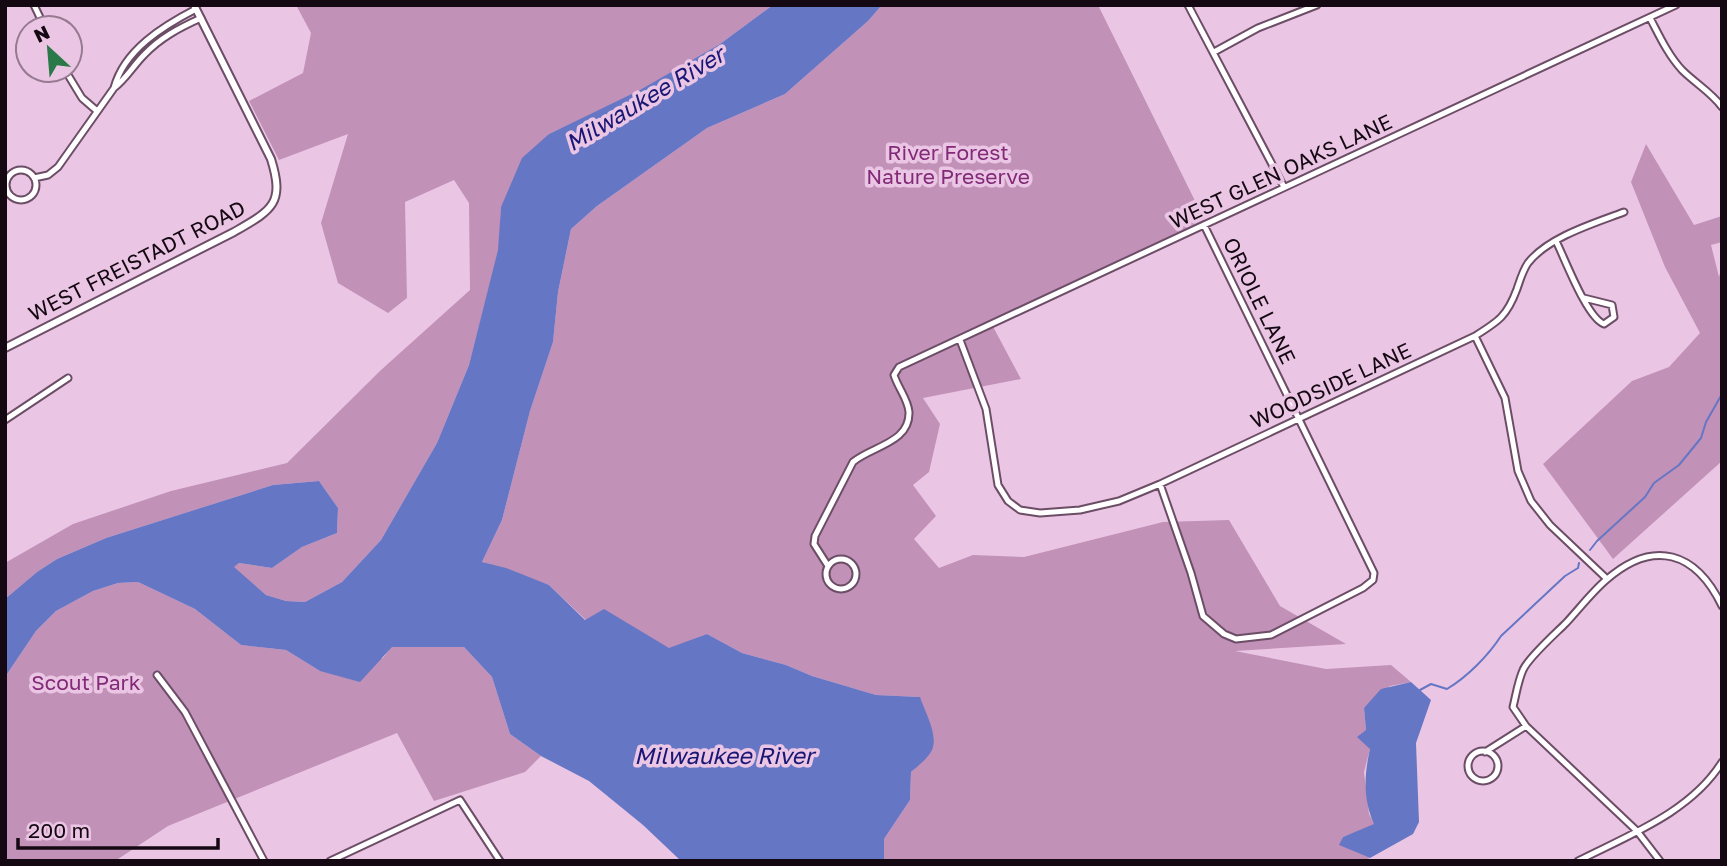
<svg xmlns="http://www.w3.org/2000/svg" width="1727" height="866" viewBox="0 0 1727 866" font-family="'Golos Text',sans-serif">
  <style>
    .green { fill: #c191b8 }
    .water { fill: #6576c4 }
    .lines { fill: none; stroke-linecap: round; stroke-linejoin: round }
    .stream { stroke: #6576c4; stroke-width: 2 }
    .minor-casing { stroke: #6c4d66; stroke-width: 9 }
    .tertiary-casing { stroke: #6c4d66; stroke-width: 10 }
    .minor { stroke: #fff; stroke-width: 5 }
    .tertiary { stroke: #fff; stroke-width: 6 }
    .labels { text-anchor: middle; stroke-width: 7; stroke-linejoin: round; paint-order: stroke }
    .park-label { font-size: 21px; fill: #822a77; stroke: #ebc6e4 }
    .street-label { font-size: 21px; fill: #140812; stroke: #ebc6e4 }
    .water-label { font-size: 23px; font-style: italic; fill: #191775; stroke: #ebc6e4 }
  </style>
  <rect width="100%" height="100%" fill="#ebc6e4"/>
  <path class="green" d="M296 5H773L720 44 640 91 549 134 501 207 499 250 469 365 437 443 381 540 342 582 305 602 286 601 266 595 233 567 239 563 272 568 302 547 337 533 338 508 319 481 273 485 106 538 57 559 37 572 5 599V563L73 524 171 491 287 463 381 370 470 290 469 203 454 180 405 202 407 298 388 313 338 283 321 223 348 134 279 160 249 101 303 73 311 33Z
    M882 5H1098L1205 221 990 321 1021 379 923 398 940 424 929 472 913 485 936 516 914 539 939 568 973 555 1024 557 1163 522 1229 520 1280 606 1346 644 1235 651 1326 669 1391 665 1411 682 1390 686 1364 708 1366 730 1370 749 1364 772 1369 814 1375 825 1343 837 1340 845 1370 858 1363 861H884V839L910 800 911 772 923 761 920 697 876 695 812 676 786 665 742 653 707 634 669 649 604 610 586 620 549 585 482 562 502 520 530 411 553 342 558 292 571 229 597 206 707 128 785 94 868 21Z
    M1646 144 1694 225 1722 216V242L1711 245 1719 277 1722 266V461L1613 559 1543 464 1632 381 1669 367 1700 333 1665 267 1631 182Z
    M138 582 195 609 241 645 286 650 320 671 383 658 392 646 464 647 492 677 510 734 541 756 525 772 434 801 397 733 168 826 115 861H5V677L36 631 56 611 93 591 118 583Z"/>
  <path class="water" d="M773 5H882L868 21 785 94 707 128 597 206 571 229 558 292 553 342 530 411 502 520 482 562 506 568 549 585 585 620 604 609 669 648 707 634 742 653 786 665 812 676 876 695 920 697C924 710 937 732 933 747 931 756 918 766 911 772L910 800 884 839V861H681L643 825 589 781 541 756 510 734 492 677 464 647H392L360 682 320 671 286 650 241 645 195 609 138 582 118 583 93 591 56 611 36 631 5 677V599L37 572 57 559 106 538 273 485 319 481 338 508 337 533 302 547 272 568 239 563 234 567 266 595 286 601 305 602 342 582 381 540 437 443 469 365 498 250 501 207 522 158 549 134 640 90 720 44Z
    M1411 682 1431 700 1416 743 1419 822 1413 834 1370 858 1339 845 1343 837 1374 824C1363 800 1364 775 1370 749L1357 737 1366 730 1364 708 1381 689Z"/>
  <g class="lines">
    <path class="stream" d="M1590 550 1597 541 1645 497 1654 483 1679 465 1701 438 1706 422 1722 394
      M1420 690 1431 684 1447 689C1467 677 1488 656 1501 636L1565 576 1578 568 1579 563"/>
    <defs>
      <path id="minor" d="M34 5 45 28
        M1188 5 1284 187
        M1650 18C1659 35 1668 55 1682 70 1695 83 1711 92 1722 107
        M1214 52 1258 28 1317 5
        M65 70 82 98 97 111
        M114 88C124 50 163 26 196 9
        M6 185a15 15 0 1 1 30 0a15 15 0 1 1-30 0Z
        M34 178 48 175 58 167 114 88C126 79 133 66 144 55 160 38 179 28 201 18
        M1556 241C1565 259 1587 318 1604 324L1614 317 1612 305 1584 298
        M1475 336 1505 398 1518 471 1531 501 1550 525 1607 579
        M960 340 986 409 998 485 1008 501 1020 510 1040 513 1080 510 1119 501 1160 484 1475 336C1499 321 1507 316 1517 289 1520 280 1523 270 1528 263 1548 237 1595 223 1624 212
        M5 420 68 378
        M1160 484 1191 573 1203 616 1224 634 1236 639 1271 635 1363 588 1373 580 1374 573 1204 225
        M826 574a15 15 0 1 1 30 0a15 15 0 1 1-30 0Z
        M828 566 814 544 815 536 853 462C872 446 910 443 909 412 908 399 898 388 894 375L899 367 1676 5
        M157 675 185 712 264 861
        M1468 766a15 15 0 1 1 30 0a15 15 0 1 1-30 0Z
        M1485 752 1526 726
        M330 861 460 800 500 861
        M1578 861C1629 835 1691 812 1722 762
        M1660 861 1637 831 1526 726 1513 707C1516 695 1518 681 1523 670 1528 658 1555 634 1566 623 1579 609 1592 592 1606 580 1654 538 1696 552 1722 606"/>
      <path id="tertiary" d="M5 348 234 232C272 210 285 204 271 159L194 5"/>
    </defs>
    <use href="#minor" class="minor-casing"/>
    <use href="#tertiary" class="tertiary-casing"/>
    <use href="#minor" class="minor"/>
    <use href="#tertiary" class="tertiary"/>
  </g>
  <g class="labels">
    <g class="park-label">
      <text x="948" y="160">River Forest<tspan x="948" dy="24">Nature Preserve</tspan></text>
      <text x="86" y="690">Scout Park</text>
    </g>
    <g class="street-label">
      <text transform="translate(1281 172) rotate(-25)" y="7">WEST GLEN OAKS LANE</text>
      <text transform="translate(137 261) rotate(-27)" y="7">WEST FREISTADT ROAD</text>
      <text transform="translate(1259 301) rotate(64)" y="7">ORIOLE LANE</text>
      <text transform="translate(1331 386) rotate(-25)" y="7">WOODSIDE LANE</text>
    </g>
    <g class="water-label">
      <text transform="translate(645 99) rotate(-31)" y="8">Milwaukee River</text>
      <text x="724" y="764">Milwaukee River</text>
    </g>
  </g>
  <rect width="1727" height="866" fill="none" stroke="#140812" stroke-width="14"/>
  <g transform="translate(49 49) rotate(334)"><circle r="33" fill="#ebc6e4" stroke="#957a90" stroke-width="2"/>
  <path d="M0-5L12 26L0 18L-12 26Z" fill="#2b7848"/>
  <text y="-10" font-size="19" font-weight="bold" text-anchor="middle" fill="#140812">N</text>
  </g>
  <path d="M18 838v10h200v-10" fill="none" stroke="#140812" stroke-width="3.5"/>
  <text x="28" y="838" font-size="21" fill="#140812" stroke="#ebc6e4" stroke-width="5" paint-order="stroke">200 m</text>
</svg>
